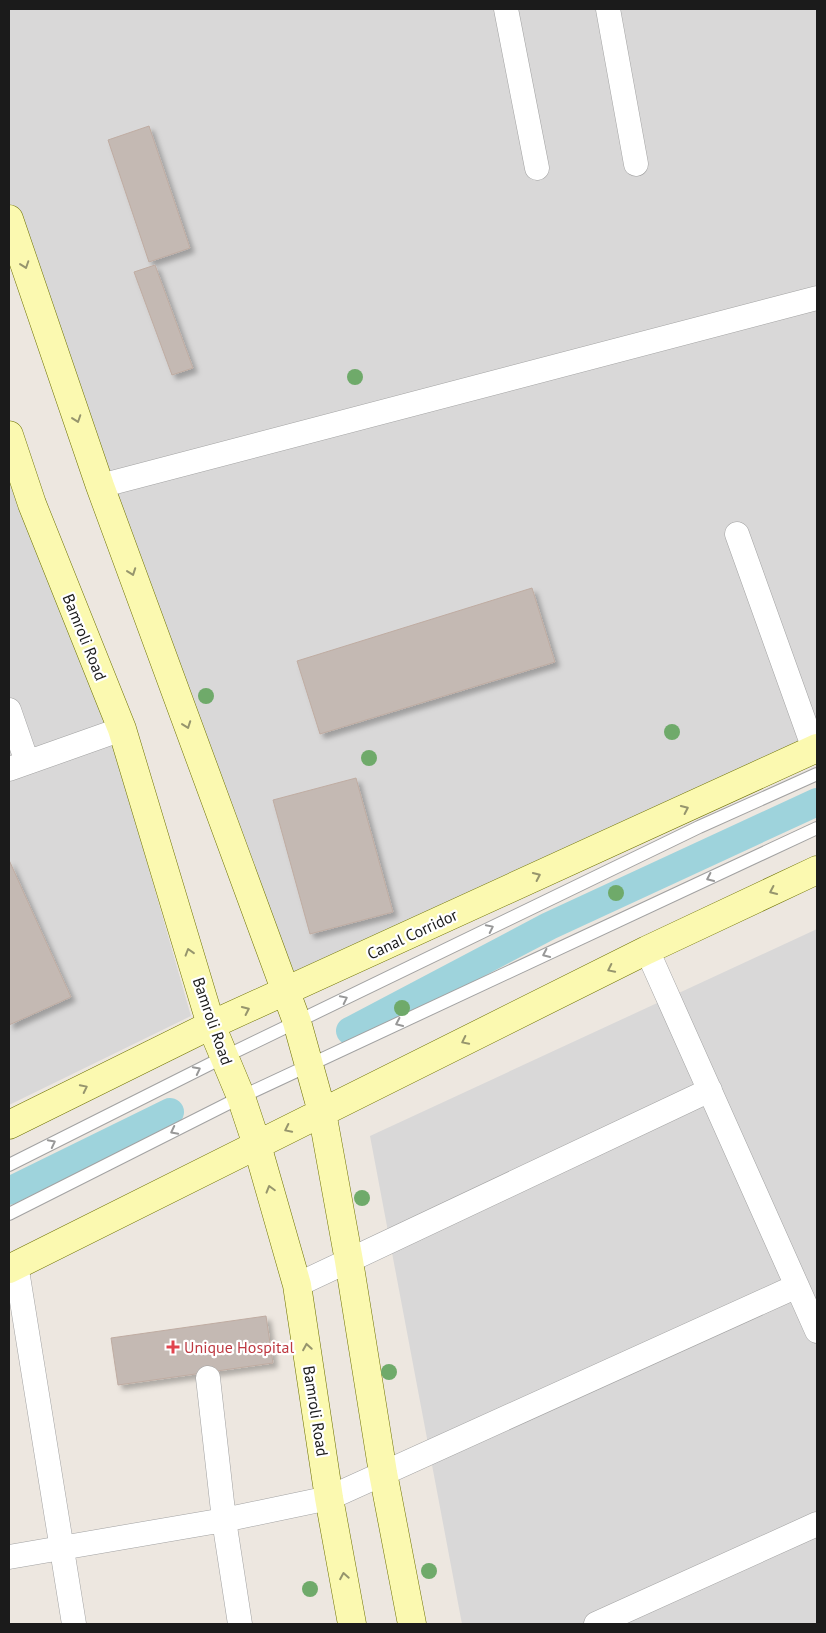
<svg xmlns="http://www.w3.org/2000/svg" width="826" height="1633" viewBox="0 0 826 1633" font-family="'PT Sans',sans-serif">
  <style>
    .residential { fill: #d9d8d8 }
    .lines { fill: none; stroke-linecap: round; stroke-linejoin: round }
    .canal { stroke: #9ed3dc; stroke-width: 28 }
    .building { fill: #c4b9b3; stroke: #bfaca2; filter: url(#shadow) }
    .lane-casing { stroke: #a2a2a2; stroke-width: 14 }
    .street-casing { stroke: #a2a2a2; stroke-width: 25 }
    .secondary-casing { stroke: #6e7202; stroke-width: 29 }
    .lane { stroke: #fff; stroke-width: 12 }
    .street { stroke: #fff; stroke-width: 24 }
    .secondary { stroke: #fbf9b0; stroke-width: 28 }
    .tree { fill: #6faa6a }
    .oneway { stroke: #96956d }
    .oneway2 { stroke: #989898 }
    .health-dot { fill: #e0444e; stroke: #fff; stroke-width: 2 }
    .labels { text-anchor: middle; stroke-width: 4.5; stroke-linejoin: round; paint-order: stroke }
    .street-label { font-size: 16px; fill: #1b1b1b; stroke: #fff }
    .health-label { font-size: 16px; fill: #be3a42; stroke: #fff; text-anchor: start }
  </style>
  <defs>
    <filter id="shadow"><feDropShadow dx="4.5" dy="4.5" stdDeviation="2.5" flood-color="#0004"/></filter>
  </defs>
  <rect width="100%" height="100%" fill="#ede7e0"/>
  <path class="residential" d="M9 9H817V735L289 979 103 475 9 200Z
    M9 462 118 761 191 1016 9 1105Z
    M817 929V1624H462L370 1136Z"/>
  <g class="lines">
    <path class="canal" d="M350 1031 549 926 817 802
      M9 1191 170 1112"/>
  </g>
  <path class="building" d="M149 126 190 248 149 262 108 140Z
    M155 265 193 368 172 375 134 272Z
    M532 588 555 662 320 734 297 661Z
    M356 778 393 912 310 934 273 800Z
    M9 860 71 997 9 1025Z
    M266 1316 273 1363 118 1385 111 1338Z"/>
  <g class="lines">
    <defs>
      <path id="lane" d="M9 1165 224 1057 699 827 817 774
        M9 1214 241 1097 817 828"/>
      <path id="street" d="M506 9 537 168
        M608 9 636 164
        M100 486 817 298
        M737 534 814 749
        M9 710 27 762
        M9 769 122 729
        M647 950 817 1331
        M16 1264 74 1624
        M297 1285 710 1090
        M208 1378 224 1520 240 1624
        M9 1557 224 1520 329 1498 797 1286
        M596 1624 817 1524"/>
      <path id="secondary" d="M9 219 100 486 297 1022 322 1112 349 1261 383 1473 412 1624
        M9 435 32 504 122 729 211 1025 241 1097 257 1145 297 1285 329 1498 352 1624
        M9 1125 211 1025 817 748
        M9 1269 647 950 817 870"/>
    </defs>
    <use href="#lane" class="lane-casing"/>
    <use href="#street" class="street-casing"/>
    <use href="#secondary" class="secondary-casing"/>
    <use href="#lane" class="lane"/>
    <use href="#street" class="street"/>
    <use href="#secondary" class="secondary"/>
  </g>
  <g class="tree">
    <circle cx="355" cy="377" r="8"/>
    <circle cx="206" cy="696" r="8"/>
    <circle cx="672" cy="732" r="8"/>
    <circle cx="369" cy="758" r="8"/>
    <circle cx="616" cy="893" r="8"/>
    <circle cx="402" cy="1008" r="8"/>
    <circle cx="362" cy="1198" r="8"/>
    <circle cx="389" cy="1372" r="8"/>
    <circle cx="429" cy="1571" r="8"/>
    <circle cx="310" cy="1589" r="8"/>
  </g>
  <defs><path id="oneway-chevron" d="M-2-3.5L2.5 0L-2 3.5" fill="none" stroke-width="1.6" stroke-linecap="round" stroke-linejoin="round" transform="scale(1.25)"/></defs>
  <g class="oneway">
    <use href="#oneway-chevron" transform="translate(25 265) rotate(71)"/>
    <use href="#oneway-chevron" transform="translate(77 419) rotate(71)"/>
    <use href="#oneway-chevron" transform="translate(132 572) rotate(70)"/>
    <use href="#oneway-chevron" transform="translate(187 725) rotate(70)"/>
    <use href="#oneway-chevron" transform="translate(685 809) rotate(-25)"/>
    <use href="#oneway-chevron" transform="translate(537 876) rotate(-25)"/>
    <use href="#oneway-chevron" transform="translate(773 891) rotate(155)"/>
    <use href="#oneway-chevron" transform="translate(189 952) rotate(-107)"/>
    <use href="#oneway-chevron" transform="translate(611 969) rotate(154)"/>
    <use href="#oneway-chevron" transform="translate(246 1010) rotate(-25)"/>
    <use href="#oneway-chevron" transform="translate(465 1041) rotate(154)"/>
    <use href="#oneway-chevron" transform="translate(84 1088) rotate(-26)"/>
    <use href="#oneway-chevron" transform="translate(288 1129) rotate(154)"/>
    <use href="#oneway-chevron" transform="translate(270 1189) rotate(-106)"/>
    <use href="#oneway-chevron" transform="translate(307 1347) rotate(-99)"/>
    <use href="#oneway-chevron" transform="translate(344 1576) rotate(-100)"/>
  </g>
  <g class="oneway2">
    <use href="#oneway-chevron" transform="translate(710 878) rotate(155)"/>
    <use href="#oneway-chevron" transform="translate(490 928) rotate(-26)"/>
    <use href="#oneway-chevron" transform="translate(546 954) rotate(155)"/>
    <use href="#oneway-chevron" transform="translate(344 999) rotate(-26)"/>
    <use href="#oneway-chevron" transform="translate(399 1023) rotate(155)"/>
    <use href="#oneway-chevron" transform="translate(197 1070) rotate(-27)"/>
    <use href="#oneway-chevron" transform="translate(174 1131) rotate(153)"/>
    <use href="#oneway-chevron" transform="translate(52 1143) rotate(-27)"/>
  </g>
  <path class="health-dot" d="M170.5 1339.5h5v5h5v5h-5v5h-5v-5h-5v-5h5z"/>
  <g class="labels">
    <g class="street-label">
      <text transform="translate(85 637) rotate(68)" y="6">Bamroli Road</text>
      <text transform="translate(412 934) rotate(-25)" y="6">Canal Corridor</text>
      <text transform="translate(213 1021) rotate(71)" y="6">Bamroli Road</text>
      <text transform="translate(316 1411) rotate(81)" y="6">Bamroli Road</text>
    </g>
    <g class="health-label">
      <text x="184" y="1353">Unique Hospital</text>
    </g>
  </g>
  <rect width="826" height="1633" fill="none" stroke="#1b1b1b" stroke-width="20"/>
</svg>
